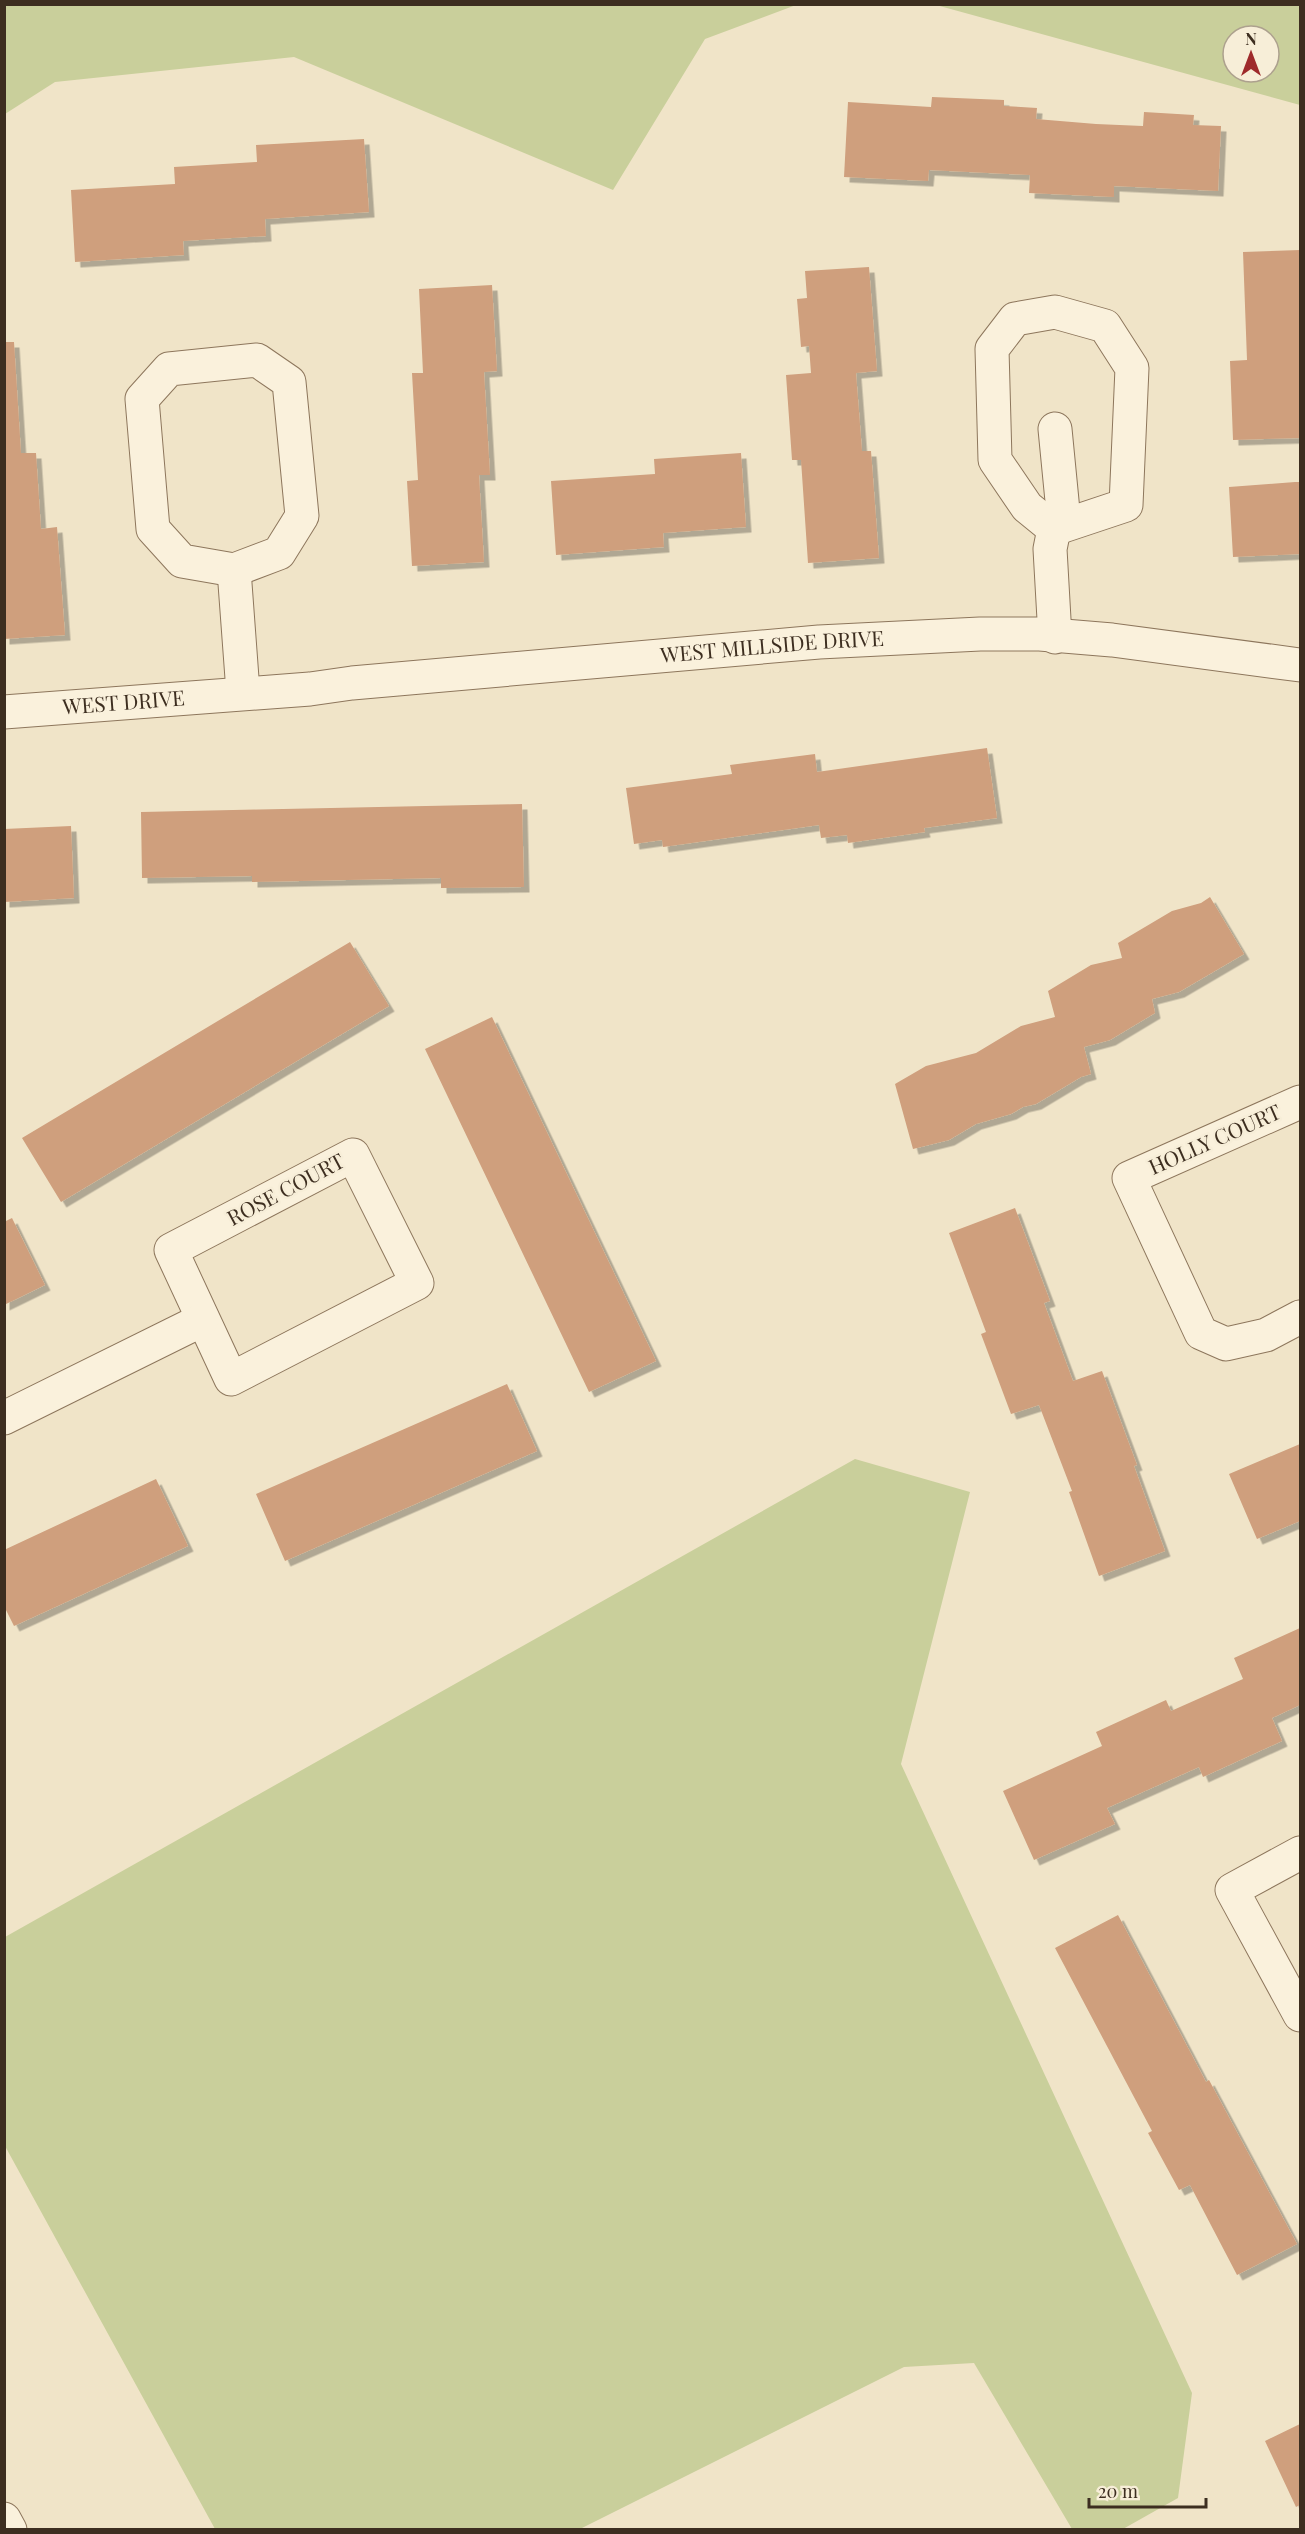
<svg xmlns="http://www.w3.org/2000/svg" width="1305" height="2534" viewBox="0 0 1305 2534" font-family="'Playfair Display',serif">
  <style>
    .green { fill: #c9cf9b; fill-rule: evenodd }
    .building { fill: #cf9f7d; filter: url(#shadow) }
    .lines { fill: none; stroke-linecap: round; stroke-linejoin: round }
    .minor-casing { stroke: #8d765c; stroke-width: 35 }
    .minor { stroke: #faf1dc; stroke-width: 33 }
    .labels { text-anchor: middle; stroke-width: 5; stroke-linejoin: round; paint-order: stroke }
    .street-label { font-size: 21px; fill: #3d2e20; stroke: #f7eed8 }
  </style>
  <defs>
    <filter id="shadow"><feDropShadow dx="5.5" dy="5.5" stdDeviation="0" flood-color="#0004"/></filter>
  </defs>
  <rect width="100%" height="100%" fill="#f0e4c8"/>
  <path class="green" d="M5 4H796V5L705 39 613 190 294 57 55 82 5 114Z
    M936 5H1300V105ZM1233 36H1269V72H1233Z
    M855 1459 970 1492 901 1764 1192 2393 1178 2498 1123 2529H1072L974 2363 904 2367 580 2529H215L5 2146V1937Z"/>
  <path class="building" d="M932 97 1004 100V106L1037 108 1036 119 1096 124 1143 126 1144 112 1194 115 1193 125 1221 126 1218 191 1114 186V197L1029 193 1030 175 929 170 928 181 844 177 848 102 931 107Z
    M364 139 369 212 265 219 266 236 183 241 184 255 75 262 71 190 175 184 174 167 257 162 256 145Z
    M1300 250V438L1233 440 1230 361 1247 360 1243 252Z
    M869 267 877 371 856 373 862 451H871L879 558 808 563 801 460H792L786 375 811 373 809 346 801 347 797 299 807 298 805 271Z
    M492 285 497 371 484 372 490 475H479L484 562 412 566 407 481 418 480 412 373H423L419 289Z
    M4 342H14L21 453H36L41 529 57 527 65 635 4 639Z
    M741 453 746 527 663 533 664 547 556 555 551 481 655 474 654 459Z
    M1295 482H1300V554L1233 557 1229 487Z
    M987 748 997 818 924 828 925 832 848 843 847 835 821 838 819 825 663 847 662 840 634 844 626 788 732 774 730 765 815 754 817 772Z
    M522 804 524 887 441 888V878L252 882V876L142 878 141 812Z
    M71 826 74 898 4 902V829Z
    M1210 897 1244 954 1179 992 1152 999 1155 1013 1110 1040 1084 1047 1091 1074 1081 1077 1036 1104 1023 1107 1011 1114 976 1124 949 1140 913 1149 895 1084 926 1066 976 1053 1021 1026 1055 1017 1048 991 1091 965 1122 958 1118 943 1172 911 1201 903Z
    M350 942 389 1006 61 1202 22 1138Z
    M492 1017 656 1361 589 1392 425 1049Z
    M1015 1208 1050 1301 1044 1303 1073 1381 1102 1371 1137 1465 1134 1466 1165 1551 1099 1576 1069 1492 1072 1491 1039 1405 1011 1414 981 1334 986 1332 949 1233Z
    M12 1218 45 1285 4 1305V1222Z
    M507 1384 537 1451 285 1561 256 1494Z
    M1300 1444V1521L1257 1539 1229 1474Z
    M156 1479 188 1546 14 1626 4 1606V1550Z
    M1300 1628V1705L1272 1718 1282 1741 1203 1777 1199 1767 1107 1808 1115 1824 1034 1860 1003 1791 1102 1746 1096 1732 1166 1700 1171 1711 1243 1679 1234 1658Z
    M1118 1915 1206 2082 1209 2080 1297 2244 1237 2275 1190 2185 1179 2190 1148 2133 1152 2131 1055 1948Z
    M1300 2424V2505L1296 2507 1265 2441Z"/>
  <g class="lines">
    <defs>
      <g id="minor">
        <path d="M1055 312 1105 326 1132 368 1126 505 1054 529 1027 507 995 460 992 349 1015 319Z"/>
        <path d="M257 360 289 382 302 516 279 553 234 570 182 561 153 529 142 399 169 369Z"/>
        <path d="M1055 429 1063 511 1054 529 1050 549 1055 637"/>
        <path d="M234 570 243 692"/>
        <path id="s1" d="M4 712 310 689 352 683 819 642 980 634H1040L1112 640 1300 665"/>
        <path d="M1300 1102 1129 1178 1201 1333 1226 1344 1266 1335 1300 1317"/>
        <path d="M353 1155 417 1283 231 1379 171 1250Z"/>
        <path d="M4 1418 202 1320"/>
        <path d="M1300 1853 1232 1890 1300 2015"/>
        <path d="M4 2519 10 2530"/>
      </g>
    </defs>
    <use href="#minor" class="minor-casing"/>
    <use href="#minor" class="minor"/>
  </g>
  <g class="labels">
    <g class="street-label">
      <text dy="7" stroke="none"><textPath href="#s1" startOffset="771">WEST MILLSIDE DRIVE</textPath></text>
      <text dy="7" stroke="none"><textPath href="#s1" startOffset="120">WEST DRIVE</textPath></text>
      <text transform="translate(1215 1140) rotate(-24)" y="7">HOLLY COURT</text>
      <text transform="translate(286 1190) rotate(-28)" y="7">ROSE COURT</text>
    </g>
  </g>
  <rect width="1305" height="2534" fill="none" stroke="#3d2e20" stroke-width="12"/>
  <g transform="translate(1251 54)"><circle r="28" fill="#f7eed8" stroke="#ada18e" stroke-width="1.5"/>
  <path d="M0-4.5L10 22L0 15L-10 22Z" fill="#9e2a2b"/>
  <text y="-9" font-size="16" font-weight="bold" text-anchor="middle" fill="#3d2e20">N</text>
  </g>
  <path d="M1089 2498v9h117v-9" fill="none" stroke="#3d2e20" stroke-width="3"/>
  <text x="1098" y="2498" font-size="18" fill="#3d2e20" stroke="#f7eed8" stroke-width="4.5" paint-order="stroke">20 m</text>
</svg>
